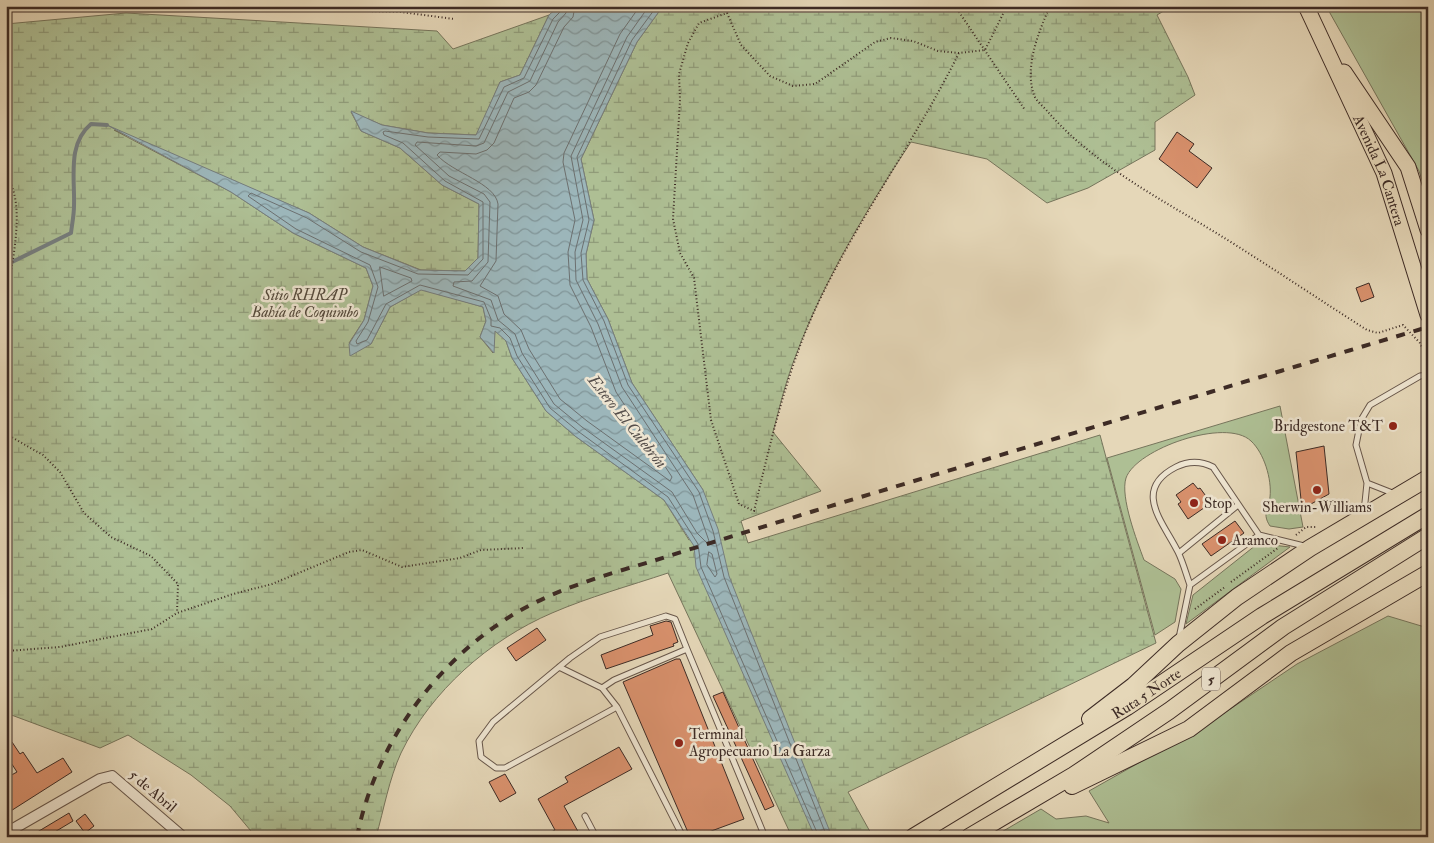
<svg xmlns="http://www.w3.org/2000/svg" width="1434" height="843" viewBox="0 0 1434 843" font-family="'IM FELL Double Pica',serif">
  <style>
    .green { fill: #aebf94; stroke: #76755c }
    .wetland { fill: url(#wetland-marsh); stroke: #76755c }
    .water { fill: url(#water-waves); stroke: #767e7e }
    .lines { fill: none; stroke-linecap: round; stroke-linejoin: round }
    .shore { stroke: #6c7070; stroke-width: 1 }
    .stream { stroke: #767e7e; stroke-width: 4 }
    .building { fill: #d9916d; stroke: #3d2b25 }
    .service-casing { stroke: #67564a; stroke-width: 7 }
    .minor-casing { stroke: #67564a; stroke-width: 12 }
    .primary-casing { stroke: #3d2b25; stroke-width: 17 }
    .trunk-casing { stroke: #3d2b25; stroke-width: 18 }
    .path { stroke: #3d2b25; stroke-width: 2; stroke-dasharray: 1 2.5; stroke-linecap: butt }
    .service { stroke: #eee5d1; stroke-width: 5 }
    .minor { stroke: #eee5d1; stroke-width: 10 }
    .primary { stroke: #e5d7b8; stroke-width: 15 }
    .trunk { stroke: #e5d7b8; stroke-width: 16 }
    .rail { stroke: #3d2b25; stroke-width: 4; stroke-dasharray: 9 9; stroke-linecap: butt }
    .poi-dot { fill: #8f2418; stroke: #eee5d1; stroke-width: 2 }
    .labels { text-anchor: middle; stroke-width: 5; stroke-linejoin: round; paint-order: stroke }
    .shield { fill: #eee5d1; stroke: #726359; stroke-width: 1 }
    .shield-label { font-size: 14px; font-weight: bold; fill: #3d2b25 }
    .street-label { font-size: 15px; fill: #3d2b25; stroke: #eee5d1 }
    .park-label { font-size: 15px; font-style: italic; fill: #54493b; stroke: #eee5d1 }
    .poi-label { font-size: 15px; fill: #3d2b25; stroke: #eee5d1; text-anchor: start }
    .water-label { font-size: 16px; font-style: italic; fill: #554e4a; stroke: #eee5d1 }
  </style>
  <defs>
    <pattern id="wetland-marsh" width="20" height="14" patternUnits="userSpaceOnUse" patternTransform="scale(1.25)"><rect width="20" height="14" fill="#aebf94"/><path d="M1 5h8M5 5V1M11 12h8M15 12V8" fill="none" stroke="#8f9b79"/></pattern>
    <pattern id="water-waves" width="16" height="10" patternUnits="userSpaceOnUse" patternTransform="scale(1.25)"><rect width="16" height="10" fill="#9cb6ba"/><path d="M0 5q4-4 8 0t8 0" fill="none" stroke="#809497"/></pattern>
  </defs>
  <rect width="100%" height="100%" fill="#e5d7b8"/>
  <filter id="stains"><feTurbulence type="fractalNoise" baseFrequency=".004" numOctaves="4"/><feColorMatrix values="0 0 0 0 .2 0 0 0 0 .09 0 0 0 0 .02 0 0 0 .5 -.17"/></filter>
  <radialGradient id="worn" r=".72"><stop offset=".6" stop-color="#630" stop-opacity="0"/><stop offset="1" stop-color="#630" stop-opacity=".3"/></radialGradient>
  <path class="green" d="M1326 6H1428V199L1419 171Z
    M1280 406 1303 527 1289 529 1270 526C1262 514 1268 509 1270 497 1272 479 1264 453 1251 441 1226 417 1136 449 1126 478 1120 497 1137 541 1144 560L1175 579 1181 589 1175 622 1155 635 1107 458Z
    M1263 544 1290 547 1186 624 1193 595 1256 545Z
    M1388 616 1428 628V837H993L1041 809 1056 819 1086 816 1109 823 1089 791 1211 722 1297 664Z"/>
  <path class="wetland" d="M663 6H1172L1157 15 1188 77 1195 95 1155 122V150L1088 188 1047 203 987 159 911 142C867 209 824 280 796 355 786 380 780 406 773 432L821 491 741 521 748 543 1100 435 1156 643 848 792 873 837H792L668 573C629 586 589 597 552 613 489 640 431 691 401 753 389 779 384 809 376 837H256L230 806 191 775 128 735 100 748 6 713V24L126 13 437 31 453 49 549 15 520 75 500 82 477 135 428 133 382 125 351 112 361 131 400 148 442 185 479 204 478 258 466 271 421 270 363 247 309 213 114 130 231 192 293 233 366 268 373 286 364 320 349 343 371 344 390 307 422 289 483 307 486 321 480 337 493 353 495 330 506 341 512 358 546 411 575 436 664 500 689 540 703 490 632 383 608 319 587 279 586 254 594 220 581 159 637 42Z"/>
  <path class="water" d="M559 6H663L637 42 581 159 594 220 586 254 587 279 608 319 632 383 703 490 718 529 729 576 832 837H815L696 567 694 546 664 500 575 436 546 411 512 358 506 341 495 331 494 353 480 337 486 321 483 307 421 290 390 307 371 344 350 356 349 344 364 320 373 286 366 268 293 233 231 192 107 125 309 213 363 247 420 270 465 271 478 258 479 204 442 185 400 148 361 131 351 111 382 125 428 133 476 135 500 82 520 75 549 15Z"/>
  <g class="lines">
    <path class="shore" d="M561 6V11L553 19 524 78 504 87 479 139 428 137 385 131 383 132 384 135 403 143 445 181 483 202V259L468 275 418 274 361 252 307 218 251 193 248 196 296 229 370 265 378 287 368 322 356 341 357 344 367 340 386 304 420 285 484 302 491 319V326L500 328 510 338 517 356 550 408 579 432 668 497 698 544 701 567 819 837
      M568 6 566 13 558 22 530 81 508 92 484 143 476 146 417 142 415 145 449 176 484 194 490 202 488 262 472 281 454 282 453 286 491 300 498 320 515 334 522 353 554 404 582 427 672 492 697 533 707 543 709 541 693 495 622 387 598 324 576 280 575 252 583 220 571 156 627 37 649 6
      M575 6 573 17 564 27 536 85 529 92 514 98 494 143 487 150 476 154 440 152 437 155C453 173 495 183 498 204L496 261 480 286 498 296 504 314 521 330 529 349 560 399 587 421 670 481 672 477 616 392 591 327 570 285 568 252 575 220 563 162 564 153 620 34 640 6
      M657 6 632 40 577 157 589 220 581 253 583 280 604 321 628 385 699 492 713 531 724 577 827 837
      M380 267 411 278 412 281 384 296Z
      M709 552 712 554 717 574 715 577 707 565Z"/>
    <path class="stream" d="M6 265 71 233C72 224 74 215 74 206 75 178 67 144 91 124L107 125"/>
  </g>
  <path class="building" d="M1177 132 1194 144 1189 151 1212 168 1197 188 1159 159Z
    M1369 283 1374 297 1361 302 1356 288Z
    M1324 446 1329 494 1302 509 1296 452Z
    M1193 483 1198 489 1200 488 1211 503 1188 519 1178 504 1181 502 1176 495Z
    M1235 521 1244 533 1211 556 1202 544Z
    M666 621 671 622 678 642 673 644 674 646 606 669 601 655 653 635 650 626Z
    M537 628 546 640 516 661 507 648Z
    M676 659H680L744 819 695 837H690L623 682Z
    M723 692 774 806 765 810 713 696Z
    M12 742 20 754 23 752 37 773 63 758 72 772 6 814V778L17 772 6 755V746Z
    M619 747 632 769 564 806 581 837H542L555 830 538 799 568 782 565 777Z
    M505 774 516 793 500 802 489 782Z
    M69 813 73 821 53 833 55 837H29Z
    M85 814 94 826 85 833 76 821Z"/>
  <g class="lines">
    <defs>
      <path id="service" d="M1367 483 1395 494
        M1364 512 1367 483 1356 445 1361 420 1370 405 1420 376 1428 375
        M1179 553 1238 505
        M1190 585C1186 574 1183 562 1178 552 1164 523 1131 490 1176 467 1188 461 1201 461 1213 467L1259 535
        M1179 638 1190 585 1259 535 1304 546
        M559 667 602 688
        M617 707 505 768H496L481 757 479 741 493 722 570 658 600 637 666 616 675 619 687 649
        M585 816 596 837
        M683 837 617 707 602 688 614 680 687 649 765 837"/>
      <path id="minor" d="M6 833 100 779 112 776 183 837"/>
      <g id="primary">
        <path id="s1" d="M1306 6 1384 173 1428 315"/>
        <path d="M1344 72 1408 167 1428 230"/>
      </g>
      <g id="trunk">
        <path d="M1090 719 1133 686 1178 644 1237 597 1310 548 1428 478"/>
        <path d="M1072 786 1189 729 1291 653 1428 573"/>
        <path id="s2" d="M913 837 1127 707 1262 616 1428 515"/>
        <path d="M969 837 1074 775 1169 711 1283 627 1428 536"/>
      </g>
    </defs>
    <use href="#service" class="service-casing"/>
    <use href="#minor" class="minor-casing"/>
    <use href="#primary" class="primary-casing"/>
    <use href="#trunk" class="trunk-casing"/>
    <path class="path" d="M190 6 401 12 454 19
      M731 6 727 13 699 23 688 43 679 74 680 100 673 219 680 253 694 278 711 420 739 504 754 511C772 436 789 360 824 291 865 209 918 135 959 53
      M955 6 1025 110
      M1050 6C1039 31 1024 67 1034 95 1036 101 1044 107 1048 112 1096 167 1165 201 1226 239 1274 269 1320 300 1367 330L1378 333 1403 325 1420 343 1428 359
      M6 10 89 6
      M727 13 741 45 770 76 793 86 815 84 875 42 891 38 913 41 938 51 959 53 985 50 1007 6
      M6 176C28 204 10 269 6 303
      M6 434 43 455 60 472 84 513 111 537 151 556 178 584 177 613
      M1296 535 1306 527H1316
      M1231 582 1278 548
      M1195 609 1225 587
      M6 651 60 647 152 629 177 613 233 594 272 584 349 552 362 550 402 567 460 558 481 550 524 548"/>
    <use href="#service" class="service"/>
    <use href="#minor" class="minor"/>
    <use href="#primary" class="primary"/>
    <use href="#trunk" class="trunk"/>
    <path class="rail" d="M357 837C374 750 429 670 503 621 548 591 602 576 653 561 706 544 760 528 814 511 1018 450 1223 388 1428 327"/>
  </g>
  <g class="poi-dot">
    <circle cx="1393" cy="426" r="5"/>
    <circle cx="1317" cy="490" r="5"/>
    <circle cx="1194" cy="503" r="5"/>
    <circle cx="1222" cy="540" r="5"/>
    <circle cx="679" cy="743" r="5"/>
  </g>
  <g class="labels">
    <rect class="shield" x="1202" y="667.5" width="18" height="23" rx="4"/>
    <g class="shield-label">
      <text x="1211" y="684">5</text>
    </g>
    <g class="street-label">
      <text dy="5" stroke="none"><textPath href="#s1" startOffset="180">Avenida La Cantera</textPath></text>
      <text dy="5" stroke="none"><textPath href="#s2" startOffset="274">Ruta 5 Norte</textPath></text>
      <text transform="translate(153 791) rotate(40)" y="5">5 de Abril</text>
    </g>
    <g class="park-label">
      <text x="305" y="300">Sitio RHRAP<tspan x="305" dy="17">Bahía de Coquimbo</tspan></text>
    </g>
    <g class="poi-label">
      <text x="1383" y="431" text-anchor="end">Bridgestone T&amp;T</text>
      <text x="1204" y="508">Stop</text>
      <text x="1317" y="512" text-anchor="middle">Sherwin-Williams</text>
      <text x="1232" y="545">Aramco</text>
      <text x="689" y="739">Terminal<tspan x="689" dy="17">Agropecuario La Garza</tspan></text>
    </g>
    <g class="water-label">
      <text transform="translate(628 421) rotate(51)" y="6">Estero El Culebrón</text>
    </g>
  </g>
  <rect width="1434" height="843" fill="none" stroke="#e5d7b8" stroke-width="25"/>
  <rect x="8" y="8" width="1419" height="828" fill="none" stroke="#3d2b25" stroke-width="2.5"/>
  <rect x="12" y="12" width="1409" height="818" fill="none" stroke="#3d2b25"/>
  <rect width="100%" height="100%" filter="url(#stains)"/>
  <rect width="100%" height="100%" fill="url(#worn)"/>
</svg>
